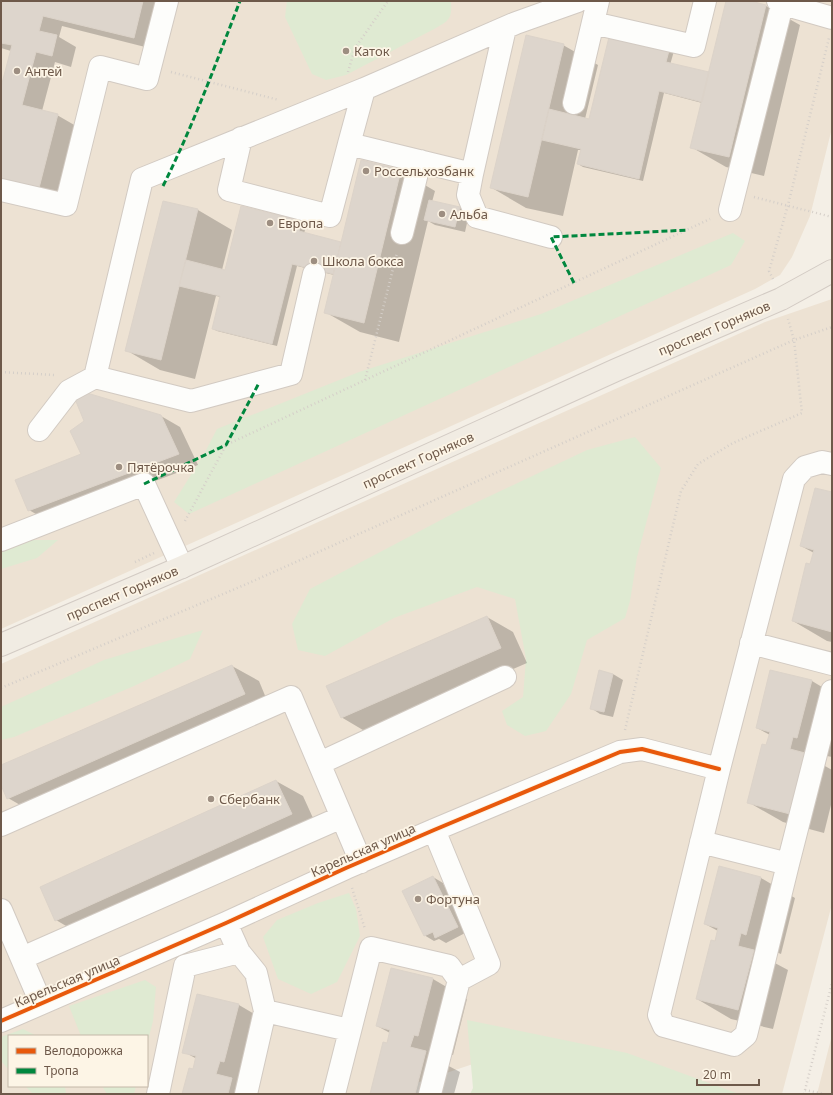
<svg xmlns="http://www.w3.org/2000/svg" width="833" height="1095" viewBox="0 0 833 1095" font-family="'Noto Sans',sans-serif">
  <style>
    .residential { fill: #ede2d3; fill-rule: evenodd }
    .green { fill: #dfead2 }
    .shadow { fill: #0003 }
    .building { fill: #ddd5cc; stroke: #dcd3c9 }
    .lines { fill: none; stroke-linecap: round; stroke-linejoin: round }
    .minor-casing { stroke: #d2cac2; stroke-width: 24 }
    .major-casing { stroke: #d3cbc4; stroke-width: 24 }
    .path { stroke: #d5cfc9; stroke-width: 2.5; stroke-dasharray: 1 3; stroke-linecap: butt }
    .minor { stroke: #fdfdfb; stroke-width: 22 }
    .major { stroke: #f1ece3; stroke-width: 22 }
    .quiet { stroke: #00873e; stroke-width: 3; stroke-dasharray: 6 3; stroke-linecap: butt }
    .cycleway-casing { stroke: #fdf5e6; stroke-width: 6 }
    .cycleway { stroke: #e8590c; stroke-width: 4 }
    .poi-dot { fill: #9d8e81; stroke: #fdf5e6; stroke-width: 1.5 }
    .labels { text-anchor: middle; stroke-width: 3.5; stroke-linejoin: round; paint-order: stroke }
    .poi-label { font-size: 13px; fill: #6e594a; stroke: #fdf5e6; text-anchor: start }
    .street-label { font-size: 13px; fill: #6e594a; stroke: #fdf5e6 }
  </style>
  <rect width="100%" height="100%" fill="#f4efe6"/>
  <path class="residential" d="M1 1H832V128L810 216 792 257 780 275 755 289 1 629Z
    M832 299V904L782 1094H735L538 1042 384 1094H1V664L765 322ZM9 1036H147V1086H9Z
    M832 1035V1094H817Z"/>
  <path class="green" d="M287 1H451C452 18 450 20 436 28L346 75 326 80 312 74 285 17Z
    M733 233 745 241 731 265 189 514 174 502 204 454 217 429 359 372 541 314Z
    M635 437 661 468 637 557 630 601 625 618 587 640 571 694 546 731 525 736 507 725 502 711 523 697 526 659 515 599 477 587 394 618 325 656 298 650 292 624 310 589 456 512 587 450Z
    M15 540H58L37 558 1 569V544Z
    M203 630 190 659 134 686 14 737 1 740V707L104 660Z
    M349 893 356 909 360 936 337 982 311 994 278 979 263 937 277 920 318 903Z
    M145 980 156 987 153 1021 147 1044V1036H81L69 1006Z
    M467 1020 627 1053 739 1094H470L473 1088Z
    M23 1029 37 1036H9V1070L1 1061V1037Z
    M25 1086H65L66 1094H33Z
    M102 1086H136L134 1094H107Z"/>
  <path class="shadow" d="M1 1H156L153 49 62 26 59 37 76 47 71 67 55 62 42 111 57 115 76 126 58 198 1 184V91L11 51 1 48Z
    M727 1H747L766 6 800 25 764 176 726 167 691 147 702 103 664 93 643 181 583 167 578 164 581 150H578L563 216 526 208 492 188 563 45 598 65 585 119 590 120 611 34 674 51 670 65 709 74Z
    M401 171 435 191 432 202 460 208 469 214 465 232 435 225 428 221 399 342 360 332 325 312 334 275 297 266 277 346 217 331 213 329 221 297 216 296 195 379 160 370 126 350 164 202 198 210 232 230 222 270 226 271 302 222 306 225 304 234 342 243Z
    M161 416 180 427 198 465 48 521 29 510 83 454 85 421Z
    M832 493V642L827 641 793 621 814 553 801 546Z
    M487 617 513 632 527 663 368 733 341 717Z
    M232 666 259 681 271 710 34 813 8 798 1 783V767Z
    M600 671 613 674 623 680 613 717 600 714 591 708Z
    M771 671 812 681 832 693V757L827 756 825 766 832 770V801L824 833 783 822 748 802 770 735 757 728Z
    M276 781 303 796 318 829 83 936 56 920Z
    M433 877 443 883 467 932 446 943 439 939 434 941 424 935Z
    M761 878 795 898 781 954 776 952 773 962 788 970 773 1029 731 1019 697 999 718 931 705 924Z
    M433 979 467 999 453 1055 448 1054 445 1064 460 1072 454 1094H371L388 1044 390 1033 377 1026Z
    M198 995 239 1005 273 1025 259 1081 252 1090 258 1094H183L194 1071 197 1059 184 1052Z"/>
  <path class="building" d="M1 1H143L134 38 43 16 39 31 57 35 52 56 36 52 22 105 58 114 39 188 1 178V87L12 45 1 43Z
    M726 1H751L766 5 729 157 690 148Z
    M610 33 670 47 666 62 709 72 702 102 659 91 639 179 577 164 581 149 542 140 549 109 589 119Z
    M526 35 564 44 528 197 490 188Z
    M361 160 401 170 364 323 324 313Z
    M429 200 460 207 455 227 424 220Z
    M163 201 198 209 161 360 125 351Z
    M241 206 302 221 299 231 341 242 333 274 292 264 272 344 212 329 220 296 179 286 186 260 225 270Z
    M87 393 161 415 179 454 28 511 15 480 81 454 70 431 84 421 75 399Z
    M815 488 832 492V632L792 621 806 563 810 564 814 550 800 546Z
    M487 616 501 648 341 718 326 686Z
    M232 665 245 694 7 799 1 785V765Z
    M599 670 613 674 604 712 590 709Z
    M770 670 812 680 797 738 793 737 790 749 805 753 790 814 747 803 762 744 766 745 770 732 756 728Z
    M276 780 292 814 55 921 40 887Z
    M719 866 761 877 746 935 741 933 738 946 754 950 738 1010 696 999 711 940 715 941 718 928 704 924Z
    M433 876 458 927 435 938 433 932 424 936 402 891Z
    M391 968 433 978 418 1036 414 1035 410 1047 426 1051 415 1094H370L383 1042 387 1043 390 1030 376 1026Z
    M197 994 239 1004 224 1062 220 1061 216 1074 232 1078 228 1094H182L189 1068 193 1069 196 1056 182 1053Z"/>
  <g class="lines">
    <defs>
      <path id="minor" d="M778 1 797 8 832 18
        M593 23 694 46 705 1
        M364 89 349 144 472 174 505 28
        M574 103 598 1
        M241 138 229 190 330 216 349 144
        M472 174 468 195 477 217 551 237
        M1 190 66 205 100 67 147 79 167 1
        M730 210 783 1
        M402 233 420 161
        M95 377 191 401 291 374 314 274
        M39 430 69 391 95 377 142 179 364 89 516 23 578 1
        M832 464 822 462 805 467 794 479 719 769 659 1015 664 1026 734 1045 746 1035 788 864 832 691
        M1 540 144 484 182 567
        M751 643 832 664
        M320 763 505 677
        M1 825 291 697 361 862
        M434 830 489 964 459 980
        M701 842 788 864
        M1 910 41 1003
        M226 923 239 952 256 973 265 1011 349 1030
        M22 958 342 817
        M1 1021 226 923 346 868 434 830 620 752 642 749 719 769
        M158 1094 185 966 239 952
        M246 1094 265 1011
        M334 1094 371 948 449 966 459 980 430 1094"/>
      <path id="major" d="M1 645 182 567 616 370 781 299 832 271"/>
    </defs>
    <use href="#minor" class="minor-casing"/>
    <use href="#major" class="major-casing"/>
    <path class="path" d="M171 72 279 100
      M348 72 355 48 388 1
      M754 197 832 217
      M773 279 769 271 788 205 829 38
      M1 372 54 375
      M365 380 397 253
      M185 521 226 445 710 219
      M135 562 154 553
      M1 688 242 586 794 340 832 327
      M625 730 681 491 698 464 733 443 802 413 794 340 788 319
      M352 888 365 929
      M805 1090 824 1094
      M804 1094 832 983"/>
    <use href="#minor" class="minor"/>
    <use href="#major" class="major"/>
    <path class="quiet" d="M163 186C193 126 216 63 240 1
      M574 283 551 237 688 230
      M144 484 226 445 259 383"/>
    <defs>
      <path id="cycleway" d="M1 1021 226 923 346 868 434 830 620 752 642 749 719 769"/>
    </defs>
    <use href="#cycleway" class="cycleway-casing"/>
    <use href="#cycleway" class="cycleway"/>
  </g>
  <g class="poi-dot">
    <circle cx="346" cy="51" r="4"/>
    <circle cx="17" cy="71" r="4"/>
    <circle cx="366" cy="171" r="4"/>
    <circle cx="442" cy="214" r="4"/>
    <circle cx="270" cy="223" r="4"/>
    <circle cx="314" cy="261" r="4"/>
    <circle cx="119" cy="467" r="4"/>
    <circle cx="211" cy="799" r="4"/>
    <circle cx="418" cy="899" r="4"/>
  </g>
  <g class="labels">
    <g class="poi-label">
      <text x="354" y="56">Каток</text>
      <text x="25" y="76">Антей</text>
      <text x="374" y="176">Россельхозбанк</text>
      <text x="450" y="219">Альба</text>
      <text x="278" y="228">Европа</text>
      <text x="322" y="266">Школа бокса</text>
      <text x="127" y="472">Пятёрочка</text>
      <text x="219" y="804">Сбербанк</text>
      <text x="426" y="904">Фортуна</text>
    </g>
    <g class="street-label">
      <text transform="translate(714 328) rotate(-23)" y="5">проспект Горняков</text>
      <text transform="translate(418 460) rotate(-24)" y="5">проспект Горняков</text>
      <text transform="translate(122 593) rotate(-23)" y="5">проспект Горняков</text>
      <text transform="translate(363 850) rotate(-24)" y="5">Карельская улица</text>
      <text transform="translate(67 981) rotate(-23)" y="5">Карельская улица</text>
    </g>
  </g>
  <rect width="833" height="1095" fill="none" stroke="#6e594a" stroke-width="4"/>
  <rect x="8" y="1035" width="140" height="52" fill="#fdf5e6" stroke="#c4b7a8"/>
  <rect x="16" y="1048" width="20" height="6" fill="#e8590c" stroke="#c4b7a8"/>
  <text x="44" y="1055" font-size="12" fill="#6e594a">Велодорожка</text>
  <rect x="16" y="1068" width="20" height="6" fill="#00873e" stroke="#c4b7a8"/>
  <text x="44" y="1075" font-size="12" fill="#6e594a">Тропа</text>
  <path d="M697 1079v6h62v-6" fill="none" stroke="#6e594a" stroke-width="2"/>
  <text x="703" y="1079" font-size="12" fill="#6e594a" stroke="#fdf5e6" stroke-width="3" paint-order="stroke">20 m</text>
</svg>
